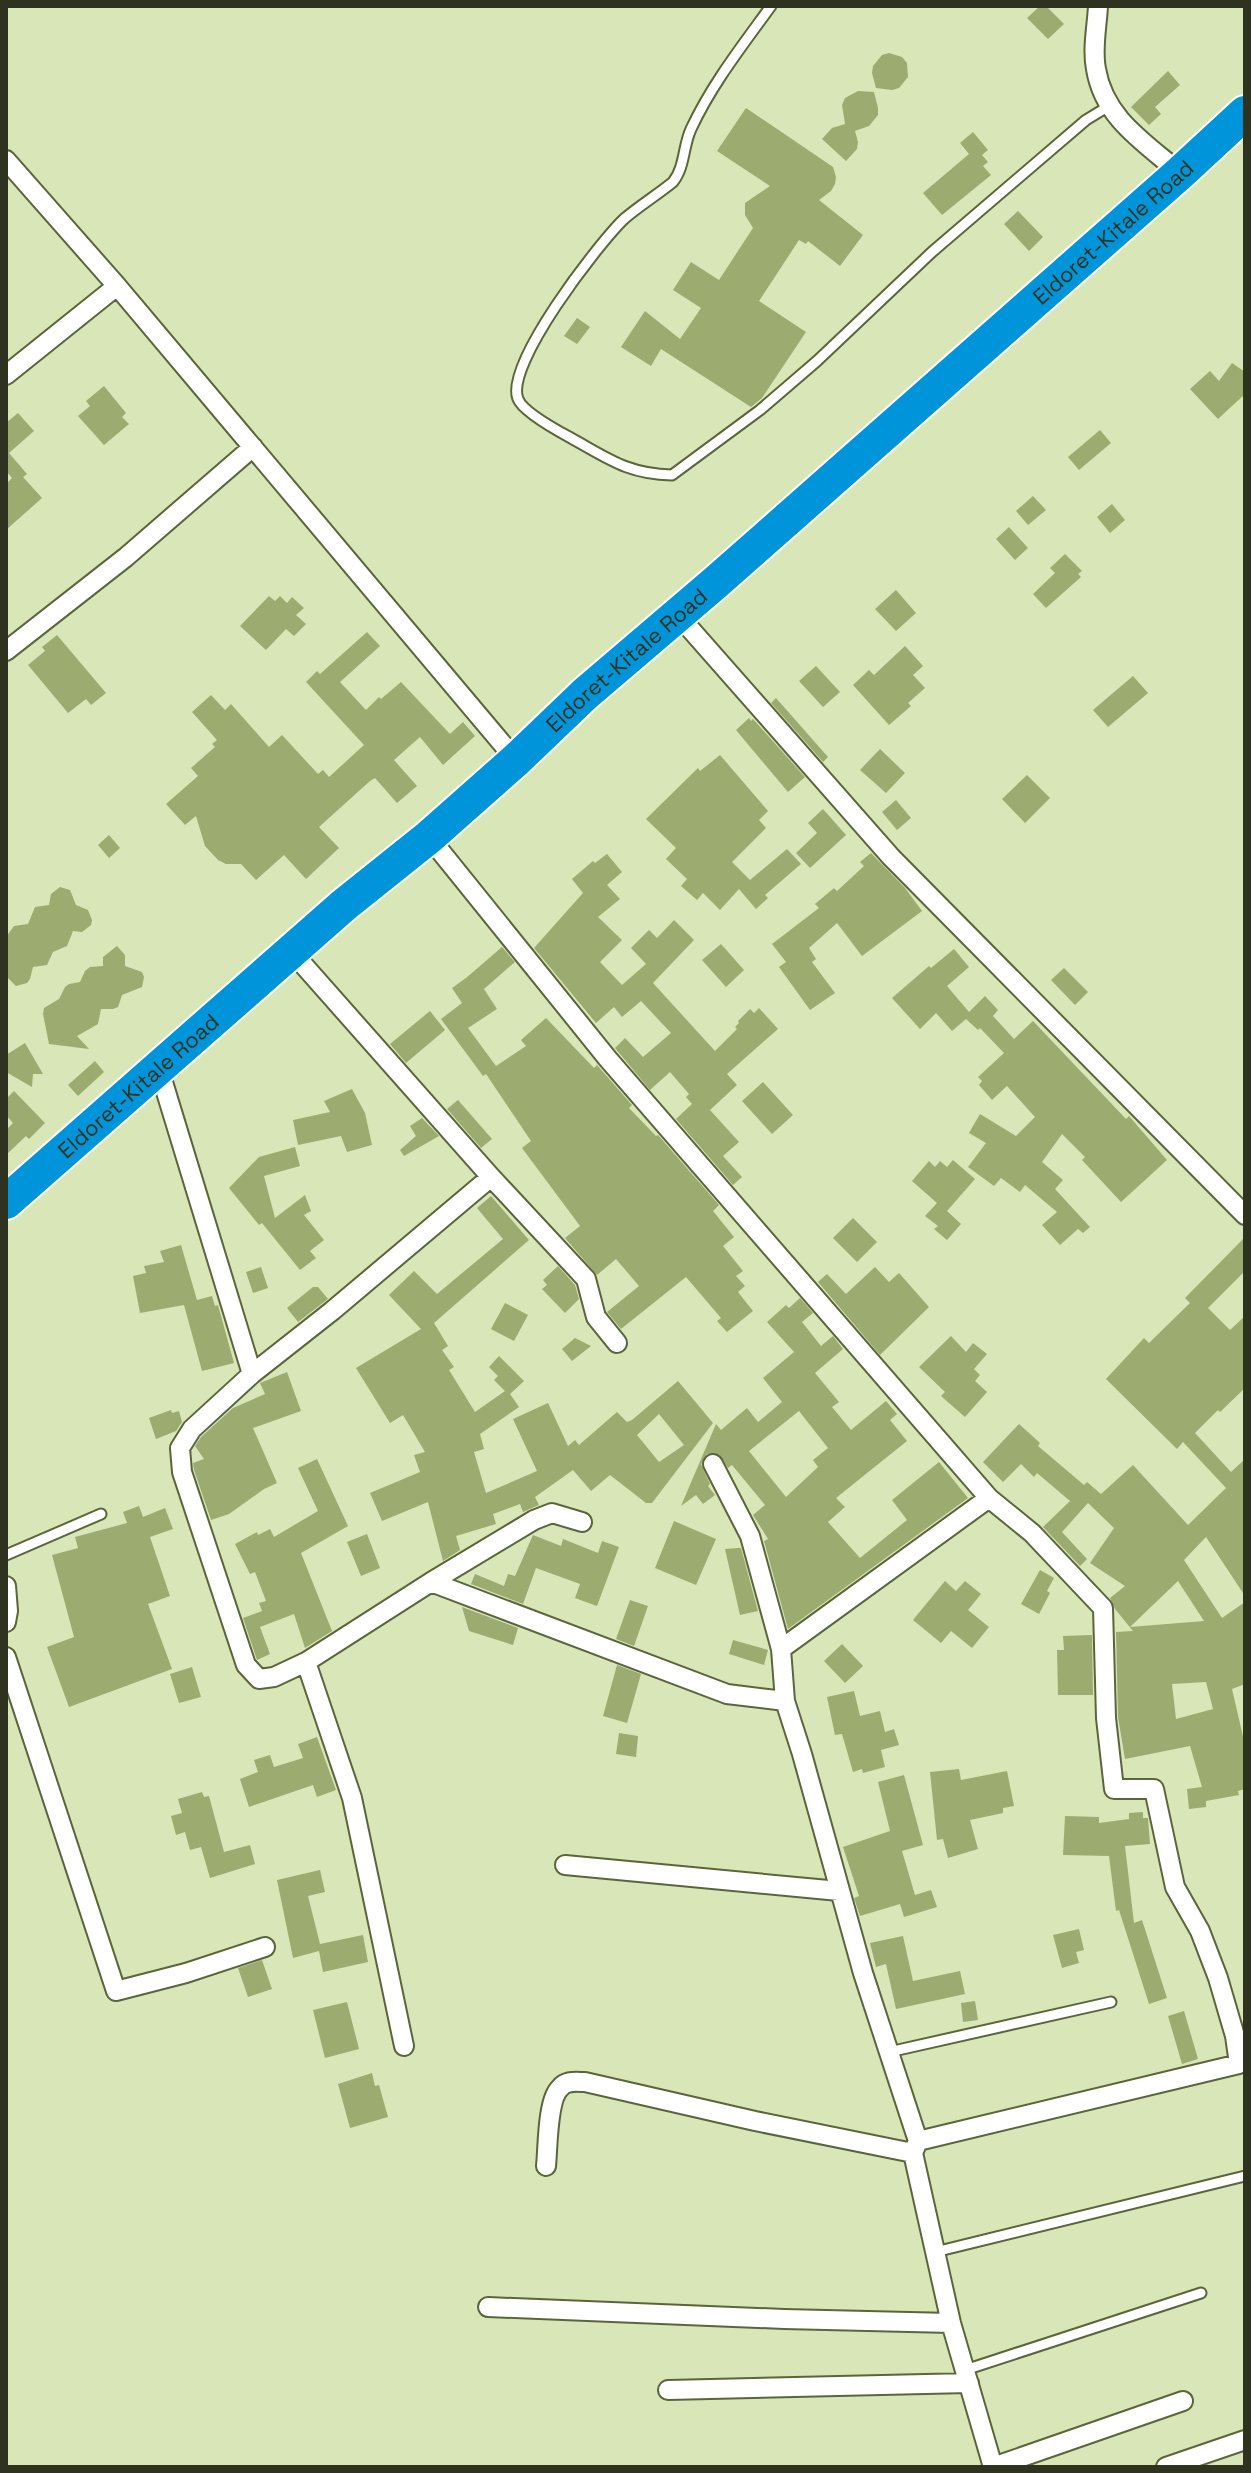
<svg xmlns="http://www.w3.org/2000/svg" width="1251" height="2473" viewBox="0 0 1251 2473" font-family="'Space Grotesk',sans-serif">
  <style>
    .building { fill: #9cab70; fill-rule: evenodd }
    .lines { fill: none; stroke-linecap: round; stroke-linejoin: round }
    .lane-casing { stroke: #5b653b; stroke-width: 13 }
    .street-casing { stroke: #5b653b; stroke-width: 22 }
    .highway-casing { stroke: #fff; stroke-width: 38 }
    .lane { stroke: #fff; stroke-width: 9 }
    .street { stroke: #fff; stroke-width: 18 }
    .highway { stroke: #0094da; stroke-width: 34 }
    .labels { text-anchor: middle; stroke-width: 6; stroke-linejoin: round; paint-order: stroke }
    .street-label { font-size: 22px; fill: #2e3320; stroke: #fff }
  </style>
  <rect width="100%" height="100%" fill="#d9e6b7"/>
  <path class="building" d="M1040 6H1046L1064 24 1048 39 1027 18Z
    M889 53 902 57 907 63 908 77 899 88 892 90 876 88 872 73 873 66 882 55Z
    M1168 71 1180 85 1155 107 1161 114 1149 125 1131 107Z
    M858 91 874 92 878 108V115L869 126 855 131 858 142 857 149 846 161 822 139 832 128 845 124 842 105 845 98Z
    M746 108 833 167 836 177 835 184 831 191 819 200 863 235 840 266 808 241 806 244 799 240 759 301 806 332 762 398 751 407 661 349 651 366 621 347 645 311 680 339 701 308 673 290 691 262 719 280 753 228 745 215V203L770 186 717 151Z
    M973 132 988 150 982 155 988 162 983 166 991 175 942 215 923 193 969 154 960 143Z
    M1018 211 1043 237 1029 251 1004 224Z
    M577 318 590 327 577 344 564 336Z
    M1232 363 1245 372V394L1218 419 1190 389 1210 371 1219 381Z
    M104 386 126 413 122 417 129 424 104 445 78 416 90 406 86 401Z
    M18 413 34 431 9 453 27 474 23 477 42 498 6 530V484L12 478 6 471V423Z
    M1100 430 1111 443 1079 470 1068 457Z
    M1033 496 1046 510 1028 525 1016 511Z
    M1112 504 1125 520 1110 533 1097 517Z
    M1009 527 1028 548 1015 560 996 539Z
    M1065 554 1082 571 1078 574 1081 577 1046 608 1033 594 1055 573 1050 568Z
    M896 590 916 613 896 631 875 609Z
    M269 596 275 601 280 596 287 603 292 597 304 608 296 615 306 624 294 636 286 629 266 650 240 626Z
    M367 632 380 646 340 682 366 710 379 697 381 699 401 682 450 734 463 722 475 736 443 765 420 737 394 760 417 786 397 803 375 778 370 781 319 827 339 848 306 879 284 855 256 880 241 864H226L218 860 205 846 196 816 185 825 166 804 198 776 191 768 215 747 212 744 217 740 192 712 211 695 225 710 231 704 269 747 282 735 318 774 323 770 329 777 364 745 306 682 317 671 320 674Z
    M57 635 106 693 91 705 86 699 68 713 28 665 45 651 42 647Z
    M905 646 923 666 913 675 925 688 908 703 911 706 889 725 853 685 869 670 874 675Z
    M816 666 840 692 823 707 799 681Z
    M1133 676 1148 693 1108 727 1093 710Z
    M776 698 828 757 823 762 771 703Z
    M749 718 751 721 753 719 805 777 788 792 736 730Z
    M880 749 905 773 886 793 860 770Z
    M720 755 768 811 759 820 766 828 732 862 750 880 787 849 801 864 765 895 768 898 756 909 739 889 720 910 703 893 697 900 681 886 687 879 666 859 676 848 646 819 698 768 700 771Z
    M1027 775 1050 798 1025 823 1002 799Z
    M896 800 911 818 897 830 882 812Z
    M823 809 846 835 810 868 796 853 817 833 808 823Z
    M109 835 120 848 109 858 98 845Z
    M871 853 905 888 922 911 862 956 837 923 809 948 816 959 812 962 835 993 810 1010 779 967 786 962 772 944 819 908 815 904 834 888 837 891 864 866 860 862Z
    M607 854 622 872 607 885 620 899 598 917 622 940 600 962 622 985 646 964 631 948 649 930 657 938 674 920 694 940 653 983 715 1051 737 1029 735 1027 739 1023 738 1021 750 1009 754 1013 759 1008 778 1029 727 1074 737 1085 710 1110 739 1142 723 1156 742 1177 733 1185 676 1119 692 1104 686 1097 689 1094 670 1072 650 1090 615 1048 625 1038 643 1057 671 1033 641 1001 622 1017 614 1007 596 1023 534 948 583 893 572 879 593 861 595 863Z
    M60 887 70 890 76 905 88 910 92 920 91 925 82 932 73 931 67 946 53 952 47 965 33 967 30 979 27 983 16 986 6 976V937L14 926 28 924 35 907 49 905 51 894Z
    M721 944 744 970 726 987 702 960Z
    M117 946 125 955V966L142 972 144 977 142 987 122 995 118 1007 113 1009H101L98 1024 77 1036 89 1049 49 1044 43 1014 44 1008 59 999 65 987 69 984 80 982 85 971 90 967 103 966V957Z
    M502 947 515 962 484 989 497 1009 468 1028 496 1066 526 1046 521 1040 546 1018 594 1068 597 1065 632 1105 629 1108 656 1136 658 1135 719 1205 713 1211 734 1237 723 1246 743 1271 736 1276 745 1286 738 1292 753 1311 727 1332 717 1321 721 1318 686 1277 621 1329 607 1312 639 1286 616 1259 597 1275 565 1238 580 1226 522 1148 531 1141 486 1074 483 1076 441 1019 462 1003 452 988 466 978Z
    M954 949 969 967 947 986 969 1012 985 996 998 1010 993 1016 1014 1039 1033 1021 1126 1119 1129 1116 1167 1160 1121 1202 1082 1160 1085 1157 1062 1134 1042 1162 1063 1180 1055 1189 1090 1227 1083 1233 1078 1229 1060 1245 1042 1225 1057 1212 1025 1185 1020 1192 1001 1178 994 1186 968 1167 986 1143 969 1133 980 1114 1016 1136 1035 1117 1007 1086 992 1100 979 1085 982 1081 978 1077 1004 1053 980 1028 978 1030 966 1019 952 1031 936 1013 920 1029 892 998 929 966 931 968Z
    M1064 968 1088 992 1075 1005 1051 980Z
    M430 1011 445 1030 406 1063 390 1044Z
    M25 1043 43 1074H33L32 1087 6 1072V1055Z
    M95 1061 104 1072 78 1096 68 1085Z
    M763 1082 793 1115 772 1134 742 1101Z
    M352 1089 365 1113 372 1145 347 1152 341 1136 298 1145 293 1120 330 1112 324 1101Z
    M14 1091 45 1123 29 1139 26 1136 6 1155V1130L13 1123 6 1115V1099Z
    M458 1100 492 1139 481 1148 447 1109Z
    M422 1118 439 1136 404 1156 400 1150 416 1136 410 1126Z
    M295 1147 300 1166 264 1176 275 1218 305 1195 311 1211 304 1215 324 1240 310 1251 316 1258 300 1270 262 1223 259 1225 229 1188 259 1157Z
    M953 1160 975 1179 947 1211 961 1224 947 1240 934 1229 938 1226 925 1216 937 1203 912 1181 929 1161 935 1167 940 1161 947 1167Z
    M491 1196 529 1240 434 1323 448 1346 442 1350 454 1367 449 1370 475 1412 505 1391 494 1380 498 1376 489 1367 499 1356 524 1381 510 1394 519 1407 480 1434 484 1449 474 1452 486 1493 537 1471 513 1419 548 1403 568 1446 575 1440 579 1445 617 1412 627 1422 632 1420 678 1381 713 1423 652 1503H646L610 1475 591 1491 573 1470 535 1497 539 1505 523 1512 520 1504 493 1514 496 1524 456 1536 460 1550 443 1561 428 1502 382 1521 370 1493 420 1472 414 1455 425 1452 403 1415 390 1423 356 1368 421 1329 389 1295 414 1271 437 1294 503 1239 477 1208ZM659 1414 684 1445 659 1462 637 1435Z
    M853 1218 877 1242 857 1262 833 1238Z
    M1245 1237V1271L1208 1308 1230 1330 1245 1316V1388L1220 1412 1218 1410 1195 1433 1231 1472 1245 1459V1596L1206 1537 1184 1560 1222 1618 1245 1602V1684L1232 1689 1245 1745V1789L1238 1791 1239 1795 1206 1801V1807L1189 1809 1187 1789 1202 1787 1190 1746 1125 1759 1118 1717 1116 1632 1133 1631 1115 1609 1110 1598 1125 1586 1090 1563 1114 1528 1088 1503 1062 1532 1087 1559 1080 1566 1043 1527 1070 1501 1037 1473 1034 1477 1021 1464 1003 1482 983 1462 1019 1424 1040 1443 1038 1446 1084 1485 1087 1482 1101 1494 1133 1465 1188 1525 1226 1488 1183 1442 1177 1449 1106 1379 1144 1338 1149 1343 1190 1303 1185 1298ZM1178 1581 1204 1621 1130 1627ZM1206 1682 1213 1709 1176 1719 1172 1684Z
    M181 1245 197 1300 212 1296 215 1306 218 1305 234 1363 202 1371 184 1305 140 1313 133 1276 146 1273 144 1266 164 1262 160 1251Z
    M558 1266 575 1285 579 1299 565 1313 542 1289 547 1285 543 1280Z
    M261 1267 268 1288 253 1293 246 1272Z
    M875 1267 889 1282 899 1273 929 1307 880 1355 818 1282 827 1274 846 1294Z
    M313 1287H318L328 1299 298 1322 287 1308Z
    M800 1298 813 1313 802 1322 821 1346 833 1336 843 1349 815 1373 839 1402 832 1407 851 1430 886 1401 897 1414 890 1420 907 1441 836 1498 845 1507 828 1522 860 1558 907 1520 892 1500 939 1462 968 1498 788 1629 764 1541 768 1539 753 1515 765 1505 732 1465 728 1468 719 1454H707L701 1464 710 1484 708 1486 715 1495 703 1504 696 1495 681 1506 716 1424 721 1430 747 1408 758 1422 782 1402 763 1378 794 1352 767 1322 786 1305 789 1308ZM799 1411 828 1448 813 1460 818 1467 786 1497 749 1451Z
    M505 1303 528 1315 514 1341 491 1329Z
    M951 1336 966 1352 973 1343 987 1354 974 1369 980 1375 975 1381 987 1392 965 1417 941 1396 945 1392 919 1367Z
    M575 1338 591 1346 572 1361 562 1349Z
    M287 1372 301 1411 253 1428 277 1483 264 1489 229 1514 211 1520 194 1470 193 1463 204 1459 195 1446 201 1437 233 1408 265 1394 260 1383Z
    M171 1410 172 1413 179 1411 182 1422 176 1431 156 1439 149 1418Z
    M317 1459 348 1526 301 1553 332 1631 305 1648 294 1614 260 1627 270 1654 257 1660 243 1618 262 1611 259 1603 266 1601 255 1572 250 1574 235 1544 257 1532 258 1535 270 1529 274 1537 318 1511 298 1468Z
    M139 1506 143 1517 165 1508 173 1529 150 1537 170 1596 148 1604 172 1669 69 1707 47 1647 74 1637 52 1555 78 1548 75 1537 127 1523 123 1512Z
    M674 1521 716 1539 696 1585 655 1568Z
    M367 1534 380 1568 361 1576 347 1542Z
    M533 1535 561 1546 563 1539 598 1553 602 1541 619 1547 597 1606 575 1598 580 1584 536 1568 523 1604 471 1584 475 1574 504 1586 508 1574 515 1576Z
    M738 1548H741L758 1611 740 1615 725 1549Z
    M1040 1570 1054 1578 1047 1591 1050 1593 1039 1614 1021 1604Z
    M945 1581 956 1591 965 1581 981 1594 968 1610 989 1627 972 1648 951 1631 941 1643 913 1620Z
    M630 1600 648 1606 634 1646 616 1639Z
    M462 1607 518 1628 513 1645 469 1631Z
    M1092 1635 1093 1695H1058L1057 1650H1064L1063 1636Z
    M733 1640 768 1650 764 1665 729 1654Z
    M842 1644 863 1666 845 1683 824 1661Z
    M617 1665 641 1674 627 1723 603 1716Z
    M192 1667 201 1697 179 1703 170 1674Z
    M854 1691 860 1716 880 1711 885 1732 894 1729 899 1745 881 1750 885 1767 863 1773 862 1769 853 1772 842 1734 835 1735 827 1697Z
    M619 1733 638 1736 636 1757 616 1754Z
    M317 1737 336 1790 317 1797 313 1785 249 1807 240 1779 258 1772 254 1760 270 1755 274 1767 303 1758 298 1744Z
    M959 1769 961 1780 1007 1771 1014 1806 1003 1808V1813L970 1820 978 1849 948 1858 943 1839 937 1840 930 1772Z
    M904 1775 923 1845 902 1851 915 1895 931 1890 937 1907 904 1917 900 1904 860 1916 854 1898 859 1896 843 1847 890 1831 878 1782Z
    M202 1792 204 1797 209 1796 224 1852 250 1845 255 1864 210 1878 201 1847 190 1850 185 1832 176 1835 171 1816 182 1813 178 1799Z
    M1143 1812V1818H1148L1150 1844 1125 1846 1134 1923 1142 1920 1167 1998 1149 2004 1119 1910 1116 1911 1109 1856 1063 1855 1065 1816 1099 1817V1823L1129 1819V1813Z
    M320 1870 325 1892 308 1896 320 1944 363 1935 368 1962 323 1972 319 1951 293 1958 277 1880Z
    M1079 1929 1084 1950 1076 1952 1079 1963 1062 1968 1053 1935Z
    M903 1936 913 1981 960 1971 965 1994 896 2009 886 1964 876 1967 870 1943Z
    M262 1960 272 1989 248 1997 238 1968Z
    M975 2001 978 2020 963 2022 961 2003Z
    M347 2002 359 2049 325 2058 313 2010Z
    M1184 2011 1198 2059 1182 2064 1168 2016Z
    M372 2073 375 2086 379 2085 388 2117 350 2128 338 2084Z"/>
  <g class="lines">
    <defs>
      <path id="lane" d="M771 6C742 46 712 84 691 129 683 146 685 167 673 182 657 195 639 206 624 219 599 243 504 365 518 399 523 412 558 431 571 438 609 459 628 474 672 475L760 410 817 361 932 252 1086 120 1109 106
        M6 1555 101 1514
        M889 2052 1111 2002
        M935 2252 1245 2176
        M965 2370 1201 2293"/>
      <path id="street" d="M1098 6C1097 26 1092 49 1096 69 1104 118 1144 142 1180 173
        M6 160 117 286 516 760
        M6 375 117 286
        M678 615 891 857 1245 1215
        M6 651 126 557 253 447
        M429 837 608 1059 989 1498 1032 1533 1103 1608 1106 1718 1114 1789H1154L1175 1887 1200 1931 1218 1978 1235 2036 1239 2064 918 2141
        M292 952 491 1177 586 1279 596 1317 617 1343
        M159 1069 252 1374
        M491 1177 332 1311 252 1374 192 1429 180 1448 182 1472 246 1665 259 1679 274 1677 306 1662 431 1582 534 1520 552 1513 582 1522
        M713 1464 750 1536 781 1649
        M431 1582 727 1694 785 1701 802 1754 863 1973 918 2141 913 2153 951 2323 993 2467
        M6 1586 8 1611 6 1622
        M6 1657 116 1991 186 1973 265 1947
        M306 1662 352 1798 404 2046
        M785 1701 781 1649 989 1498
        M565 1865 839 1891
        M546 2166C548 2148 547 2100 560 2088 566 2080 576 2082 585 2082L755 2121 913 2153
        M488 2307 784 2319 951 2323
        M668 2390 969 2383
        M993 2467 1183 2401
        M1166 2467 1245 2440"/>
      <g id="highway">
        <path id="s1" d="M6 1202 344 905 429 837 516 760 585 694 715 583 1180 173 1245 113"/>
      </g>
    </defs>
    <use href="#lane" class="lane-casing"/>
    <use href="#street" class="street-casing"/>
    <use href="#highway" class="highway-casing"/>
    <use href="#lane" class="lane"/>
    <use href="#street" class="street"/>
    <use href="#highway" class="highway"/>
  </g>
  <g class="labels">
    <g class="street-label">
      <text dy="8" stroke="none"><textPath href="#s1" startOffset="1472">Eldoret-Kitale Road</textPath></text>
      <text dy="8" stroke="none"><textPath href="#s1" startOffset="824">Eldoret-Kitale Road</textPath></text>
      <text dy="8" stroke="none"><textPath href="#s1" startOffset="176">Eldoret-Kitale Road</textPath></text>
    </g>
  </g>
  <rect width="1251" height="2473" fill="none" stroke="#2e3320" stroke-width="16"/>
</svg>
